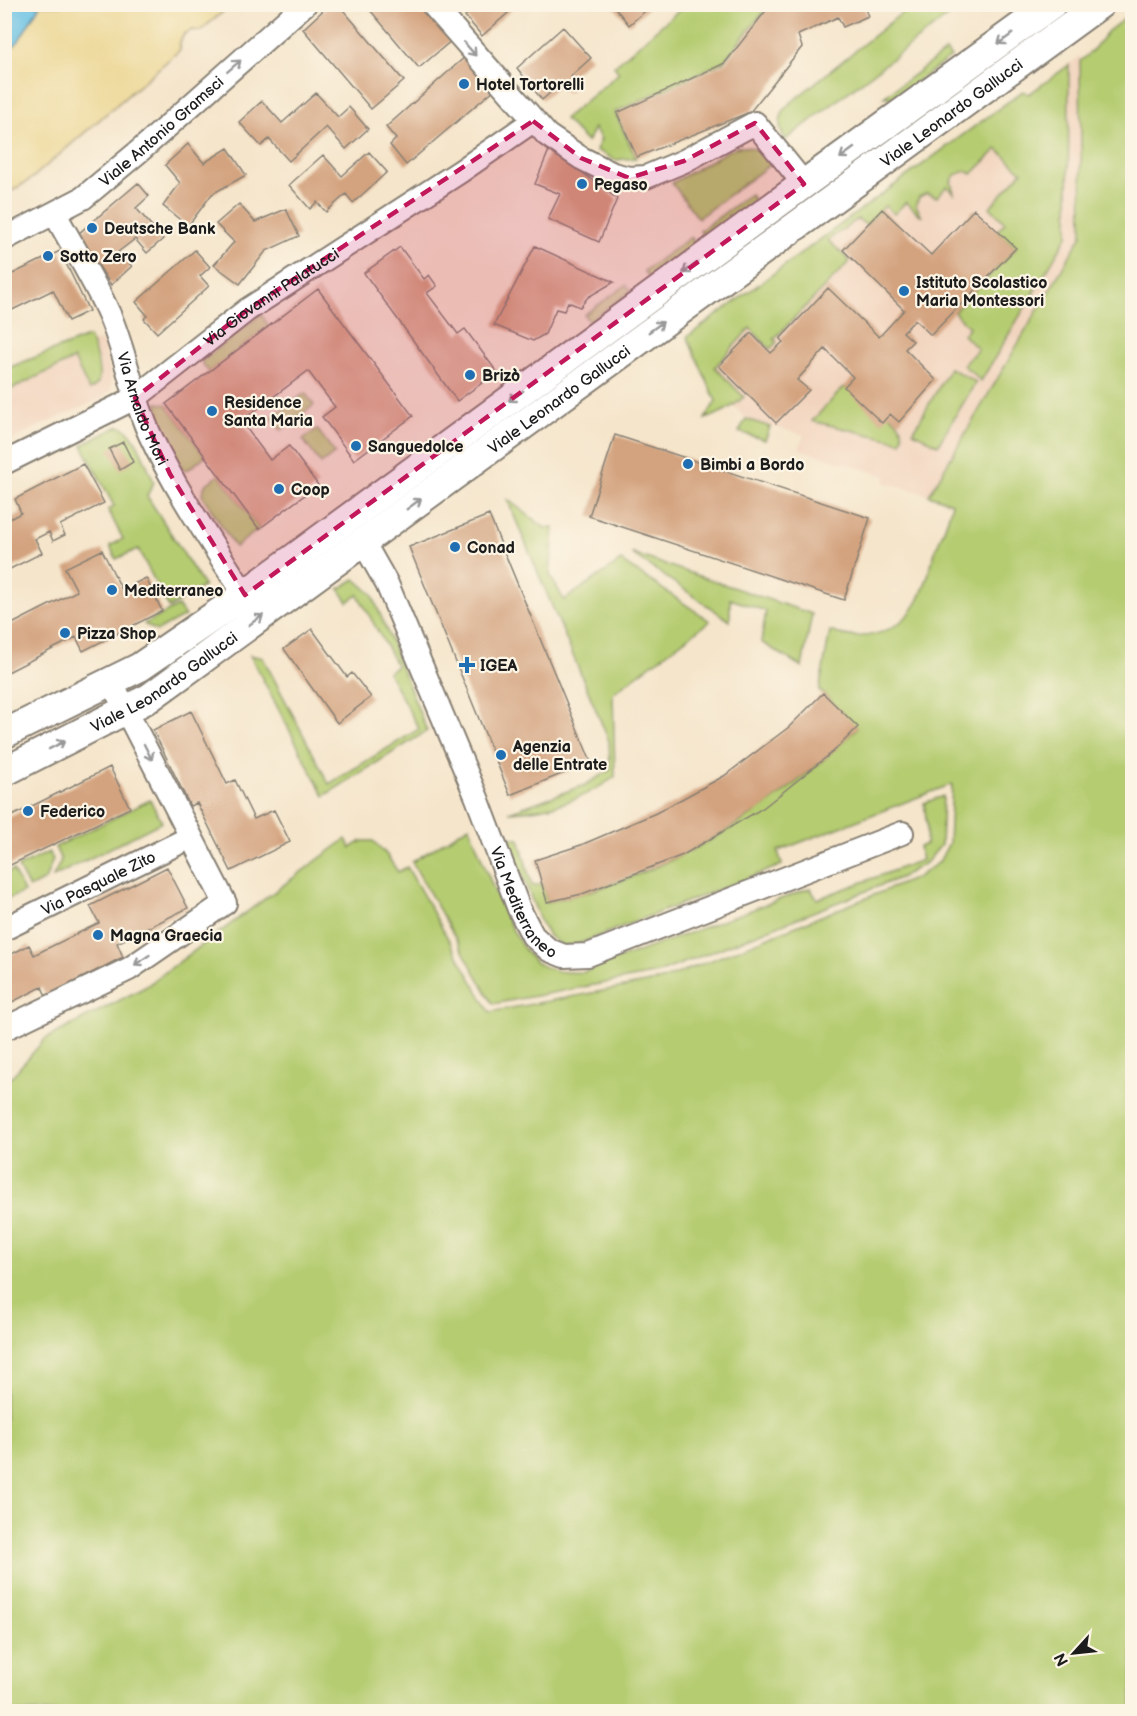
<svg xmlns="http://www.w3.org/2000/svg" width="1137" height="1716" viewBox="0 0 1137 1716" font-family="'Balsamiq Sans',sans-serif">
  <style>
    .built { fill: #f2d4be }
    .green { fill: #b5cc71; stroke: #687446; stroke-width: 1.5 }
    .sand { fill: #eeda9e; stroke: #857b5d; stroke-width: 1.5 }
    .water { fill: #68c1e5; stroke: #426e80; stroke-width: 1.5 }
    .building { fill: #d3a27e }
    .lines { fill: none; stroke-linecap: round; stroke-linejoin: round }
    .minor-casing { stroke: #888074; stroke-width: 26 }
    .tertiary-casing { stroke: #888074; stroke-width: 32 }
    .minor { stroke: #fff; stroke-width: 22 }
    .tertiary { stroke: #fff; stroke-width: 28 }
    .oneway { stroke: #999 }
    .marked { fill: #c2185b; fill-opacity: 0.2; stroke: #c2185b; stroke-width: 4.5; stroke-dasharray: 12 8; stroke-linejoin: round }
    .poi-dot { fill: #1f6fb2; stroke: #fcf5e5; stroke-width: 2 }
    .labels { text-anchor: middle; stroke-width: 4.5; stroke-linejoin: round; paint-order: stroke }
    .poi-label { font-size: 16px; font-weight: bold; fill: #1c1c1c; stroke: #fcf5e5; text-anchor: start }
    .street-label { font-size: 16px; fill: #1c1c1c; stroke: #fcf5e5 }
  </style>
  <rect width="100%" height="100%" fill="#fcf5e5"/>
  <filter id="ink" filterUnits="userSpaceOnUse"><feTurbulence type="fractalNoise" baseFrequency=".0167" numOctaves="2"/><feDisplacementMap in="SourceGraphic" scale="12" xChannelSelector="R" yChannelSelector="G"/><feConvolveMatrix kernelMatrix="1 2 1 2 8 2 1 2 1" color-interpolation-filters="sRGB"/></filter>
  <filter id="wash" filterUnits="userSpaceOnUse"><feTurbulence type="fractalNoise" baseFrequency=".008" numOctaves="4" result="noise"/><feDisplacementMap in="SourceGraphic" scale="24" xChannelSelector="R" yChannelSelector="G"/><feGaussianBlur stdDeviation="1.35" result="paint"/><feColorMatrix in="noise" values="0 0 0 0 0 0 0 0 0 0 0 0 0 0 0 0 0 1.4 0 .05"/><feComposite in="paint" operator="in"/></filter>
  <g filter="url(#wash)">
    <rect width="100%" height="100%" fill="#f5e5cb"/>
    <path class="built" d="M1080 56 1082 235 929 495 884 482 886 476 799 449 804 435 746 419 734 406 722 414 690 342Z
      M88 337 92 342 103 341 111 376V388L109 392 103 398 37 427 5 445V369Z"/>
    <path class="green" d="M685 5H769L723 62 615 112 636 158 615 160 596 150 601 139 594 128 587 142 564 119 619 73 614 66Z
      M908 5H943L951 14 785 140C778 127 778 117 788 105L909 7Z
      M1132 13V1711L5 1712V1084L45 1039 145 987 346 839 351 848 362 841H373L386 854 398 872 407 867 490 1012 662 980 916 878 939 862 949 843 952 784 778 851 782 865 575 945 564 946 557 942 550 937 541 923 507 837 519 839 532 886 542 884 547 902C665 877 773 813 857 728L823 693 819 691 830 631C863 644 900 633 918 601 926 586 930 568 935 552 941 536 949 520 952 503L929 495 1082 235 1080 61 1092 51 1108 31Z
      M946 51 951 57 894 98 884 97Z
      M1069 65 1068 235 981 381 963 365 978 349 963 335 969 327 954 312 1016 248 997 231 1005 223 990 207 1022 172 997 149 972 174 965 171 955 175 951 182 954 193 947 186 937 197 927 193 919 197 916 205 922 217 906 202 894 214 885 206 866 225 858 219 828 240 850 261 774 339 777 342 770 349 750 328 715 367 744 397C732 408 721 414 705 419L716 401 687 337 1023 91 1029 94Z
      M737 147C754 146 762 150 772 163L698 218 672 183 729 150Z
      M750 194 755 201 705 238 700 231Z
      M691 237 696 244 649 278 644 271Z
      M626 285 631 291 589 321 584 315Z
      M261 314 269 326 209 372 201 362Z
      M88 337C94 343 103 377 97 384 96 386 91 389 89 390L74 359 5 392V369Z
      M950 368 976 382 938 445 913 432Z
      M844 387C861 397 913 419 901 442L812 421Z
      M305 393 314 405 281 430 271 418Z
      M157 403 166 404 205 456 189 469 183 470 159 420Z
      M746 419 770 427 765 440 739 432Z
      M119 426C135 428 147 467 154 482L147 496 204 586 169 608 138 549 116 559 110 546 123 539 108 510 114 506 82 445Z
      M317 429 335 453 321 464 303 440Z
      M219 475 259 529 235 547 202 495 205 485Z
      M507 499 545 528 554 527 550 575 564 600 621 561 710 621 613 693 615 777C580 801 551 810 509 812L585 785 610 770 609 741Z
      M631 553 812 614 802 667 761 642 766 611 730 599V621Z
      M355 579 372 594 427 731 324 796 250 655 263 658 329 784 419 729 388 672 397 666 358 595 348 602 339 589Z
      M178 606 185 616 157 631 144 624Z
      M943 796 941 845 927 862 902 877 658 973 493 1004 412 862 469 826C482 858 511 943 536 962 551 972 567 973 584 972L810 888 817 899 922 860 919 847 926 844 927 826 924 803Z
      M150 800 162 822 53 877 61 860 55 847Z
      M49 852 53 859 45 880 29 888 18 867Z
      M13 870 24 892 6 900 5 896V874Z"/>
    <path class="sand" d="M40 5H231L200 31 192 30 184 34 180 42V50L30 180 5 195V53L18 42Z"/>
    <path class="water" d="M5 4 40 5 18 42 5 53Z"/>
    <g id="blocks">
      <path class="building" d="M330 4H338L404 81 371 109 303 29Z
        M365 4H422L452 40 419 68Z
        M478 4H518L482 36 465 16Z
        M612 4H653L629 25Z
        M771 4H863L868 16 843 27 838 17 798 35 802 47 750 112 637 157 617 113 725 63Z
        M948 4H961L953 11Z
        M563 27 591 58 571 76 578 84 567 93 559 85 542 100 517 68Z
        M466 56 495 89 406 165 390 145 396 139 386 127Z
        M316 93 338 117 349 107 368 129 346 149 326 127 289 161 269 139 261 146 239 122 262 101 282 123Z
        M188 144 204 163 228 148 246 175 212 194 188 226 163 206 180 183 165 165Z
        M550 148 617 199 599 242 548 219 560 194 535 184Z
        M369 152 387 172 353 203 346 194 326 212 317 202 310 209 289 185 323 155 342 176Z
        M138 183 149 196 136 208 163 239 147 253 135 239 118 252 132 266 111 285 78 234Z
        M239 204 255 222 286 209 299 236 266 251 240 284 214 265 234 242 216 224Z
        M882 209 931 255 974 209 1016 248 931 335 915 320 903 332 913 341 905 349 936 380 899 422 890 414 882 423 844 387 853 377 825 349 797 380 809 390 776 423 719 366 751 333 771 353 783 342 780 339 828 288 879 337 904 310 843 250Z
        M535 246 614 282 588 297 580 307 568 302 564 311 556 309 545 334 533 341 494 325Z
        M400 247 424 279 429 275 437 286 427 293 458 334 465 329 497 372 457 401 364 273Z
        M195 250 210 267 200 276 209 286 157 333 144 319 147 315 136 302Z
        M60 251 89 311 68 321 53 290 4 314V278Z
        M318 289 413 416 354 460 322 417 335 407 308 371 241 421 270 460 289 446 318 485 259 529 166 404Z
        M615 435 870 518 844 600 589 516Z
        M123 442 133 462 120 470 109 449Z
        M83 464 104 503 60 525 65 535 53 541 49 532 35 539 42 553 4 572V522L21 513 15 499Z
        M489 515 591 762 510 795 409 547Z
        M102 550 122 590 146 578 162 611 83 651 76 637 4 674V628L77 591 65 568Z
        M312 629 347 677 352 673 371 697 337 723 284 649Z
        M823 693 858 727 834 751 763 808 683 855 582 894 547 902 535 860 581 845 656 813 724 776 789 727Z
        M191 711 227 784 235 780 254 819 274 810 290 842 231 871 197 803 190 806 153 730Z
        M110 767 130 808 4 868V820Z
        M167 867 188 908 117 943 123 957 46 996 42 987 4 1006V958L29 945 34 955 99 923 90 906Z"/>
    </g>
  </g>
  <g filter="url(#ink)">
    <use href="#blocks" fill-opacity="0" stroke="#888074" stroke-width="1.5"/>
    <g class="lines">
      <defs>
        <g id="minor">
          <path d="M432 4 547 135 581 158 613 174 629 178 646 177 684 161 755 123 804 184"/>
          <path id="s1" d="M55 214C73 247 94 280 109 314 126 353 132 396 150 435 176 491 212 543 245 595"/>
          <path id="s2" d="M4 239 83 198 143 148 305 4"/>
          <path id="s3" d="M4 463 135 398 247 310 461 171 533 121"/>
          <path id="s4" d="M359 545 370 554 387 584 477 798 519 909 533 936 549 950 564 956 588 955 902 833"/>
          <path id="s5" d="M4 929 191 837"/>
          <path d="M4 1029 129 969 225 903 111 681"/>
        </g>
        <g id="tertiary">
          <path d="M4 734 140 667 233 603 804 184 1052 4"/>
          <path id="s6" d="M4 772 149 698 1100 4"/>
        </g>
      </defs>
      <use href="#minor" class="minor-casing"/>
      <use href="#tertiary" class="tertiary-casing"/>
      <use href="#minor" class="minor"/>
      <use href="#tertiary" class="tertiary"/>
    </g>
    <defs><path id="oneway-shaft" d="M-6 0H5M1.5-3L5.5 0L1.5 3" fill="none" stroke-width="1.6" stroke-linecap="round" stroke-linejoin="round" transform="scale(1.5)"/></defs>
    <g class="oneway">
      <use href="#oneway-shaft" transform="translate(1005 39) rotate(144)"/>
      <use href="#oneway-shaft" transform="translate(470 49) rotate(49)"/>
      <use href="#oneway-shaft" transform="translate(234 66) rotate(-41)"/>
      <use href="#oneway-shaft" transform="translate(847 153) rotate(144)"/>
      <use href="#oneway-shaft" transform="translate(690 268) rotate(144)"/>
      <use href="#oneway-shaft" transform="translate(656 327) rotate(-36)"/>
      <use href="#oneway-shaft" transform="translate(516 396) rotate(144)"/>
      <use href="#oneway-shaft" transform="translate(414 504) rotate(-36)"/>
      <use href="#oneway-shaft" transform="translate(256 620) rotate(-36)"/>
      <use href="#oneway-shaft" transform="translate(57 745) rotate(-27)"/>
      <use href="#oneway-shaft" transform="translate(148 752) rotate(63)"/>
      <use href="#oneway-shaft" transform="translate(142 960) rotate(146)"/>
    </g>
  </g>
  <path class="marked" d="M533 121 581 158 629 178 684 161 755 123 804 184 245 595 170 474 135 398 247 310Z"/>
  <g class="poi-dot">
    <circle cx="464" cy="84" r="6"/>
    <circle cx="582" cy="184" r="6"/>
    <circle cx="92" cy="228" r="6"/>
    <circle cx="48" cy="256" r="6"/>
    <circle cx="904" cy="291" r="6"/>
    <circle cx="470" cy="375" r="6"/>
    <circle cx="212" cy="411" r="6"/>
    <circle cx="356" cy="446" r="6"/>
    <circle cx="688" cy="464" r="6"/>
    <circle cx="279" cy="489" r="6"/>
    <circle cx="455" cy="547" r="6"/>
    <circle cx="112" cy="590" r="6"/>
    <circle cx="65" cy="633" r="6"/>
    <path d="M464 656h6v6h6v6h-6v6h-6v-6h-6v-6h6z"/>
    <circle cx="501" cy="755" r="6"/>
    <circle cx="28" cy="811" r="6"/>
    <circle cx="98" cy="935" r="6"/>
  </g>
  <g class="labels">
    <g class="poi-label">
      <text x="476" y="90">Hotel Tortorelli</text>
      <text x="594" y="190">Pegaso</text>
      <text x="104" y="234">Deutsche Bank</text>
      <text x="60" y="262">Sotto Zero</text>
      <text x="916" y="288">Istituto Scolastico<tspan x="916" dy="18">Maria Montessori</tspan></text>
      <text x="482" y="381">Brizò</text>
      <text x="224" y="408">Residence<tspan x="224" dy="18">Santa Maria</tspan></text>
      <text x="368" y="452">Sanguedolce</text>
      <text x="700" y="470">Bimbi a Bordo</text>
      <text x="291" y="495">Coop</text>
      <text x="467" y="553">Conad</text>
      <text x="124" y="596">Mediterraneo</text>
      <text x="77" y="639">Pizza Shop</text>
      <text x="480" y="671">IGEA</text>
      <text x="513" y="752">Agenzia<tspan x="513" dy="18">delle Entrate</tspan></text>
      <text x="40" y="817">Federico</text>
      <text x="110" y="941">Magna Graecia</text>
    </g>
    <g class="street-label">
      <text dy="6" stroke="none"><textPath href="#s6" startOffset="1156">Viale Leonardo Gallucci</textPath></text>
      <text dy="6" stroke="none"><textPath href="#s2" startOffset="192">Viale Antonio Gramsci</textPath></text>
      <text dy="6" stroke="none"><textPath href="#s3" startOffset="316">Via Giovanni Palatucci</textPath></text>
      <text dy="6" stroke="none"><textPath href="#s6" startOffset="670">Viale Leonardo Gallucci</textPath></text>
      <text dy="6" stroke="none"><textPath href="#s1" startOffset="214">Via Arnaldo Mori</textPath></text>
      <text dy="6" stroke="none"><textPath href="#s6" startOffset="184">Viale Leonardo Gallucci</textPath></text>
      <text dy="6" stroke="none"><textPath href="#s5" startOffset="105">Via Pasquale Zito</textPath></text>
      <text dy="6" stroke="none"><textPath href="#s4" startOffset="396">Via Mediterraneo</textPath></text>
    </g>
  </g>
  <rect width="1137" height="1716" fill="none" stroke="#fcf5e5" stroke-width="24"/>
  <g transform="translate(1074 1653) rotate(243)" stroke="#fcf5e5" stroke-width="4.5" paint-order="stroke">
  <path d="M0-4.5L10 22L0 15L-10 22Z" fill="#1c1c1c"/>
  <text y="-9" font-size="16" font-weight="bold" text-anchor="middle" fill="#1c1c1c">N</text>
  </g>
</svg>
